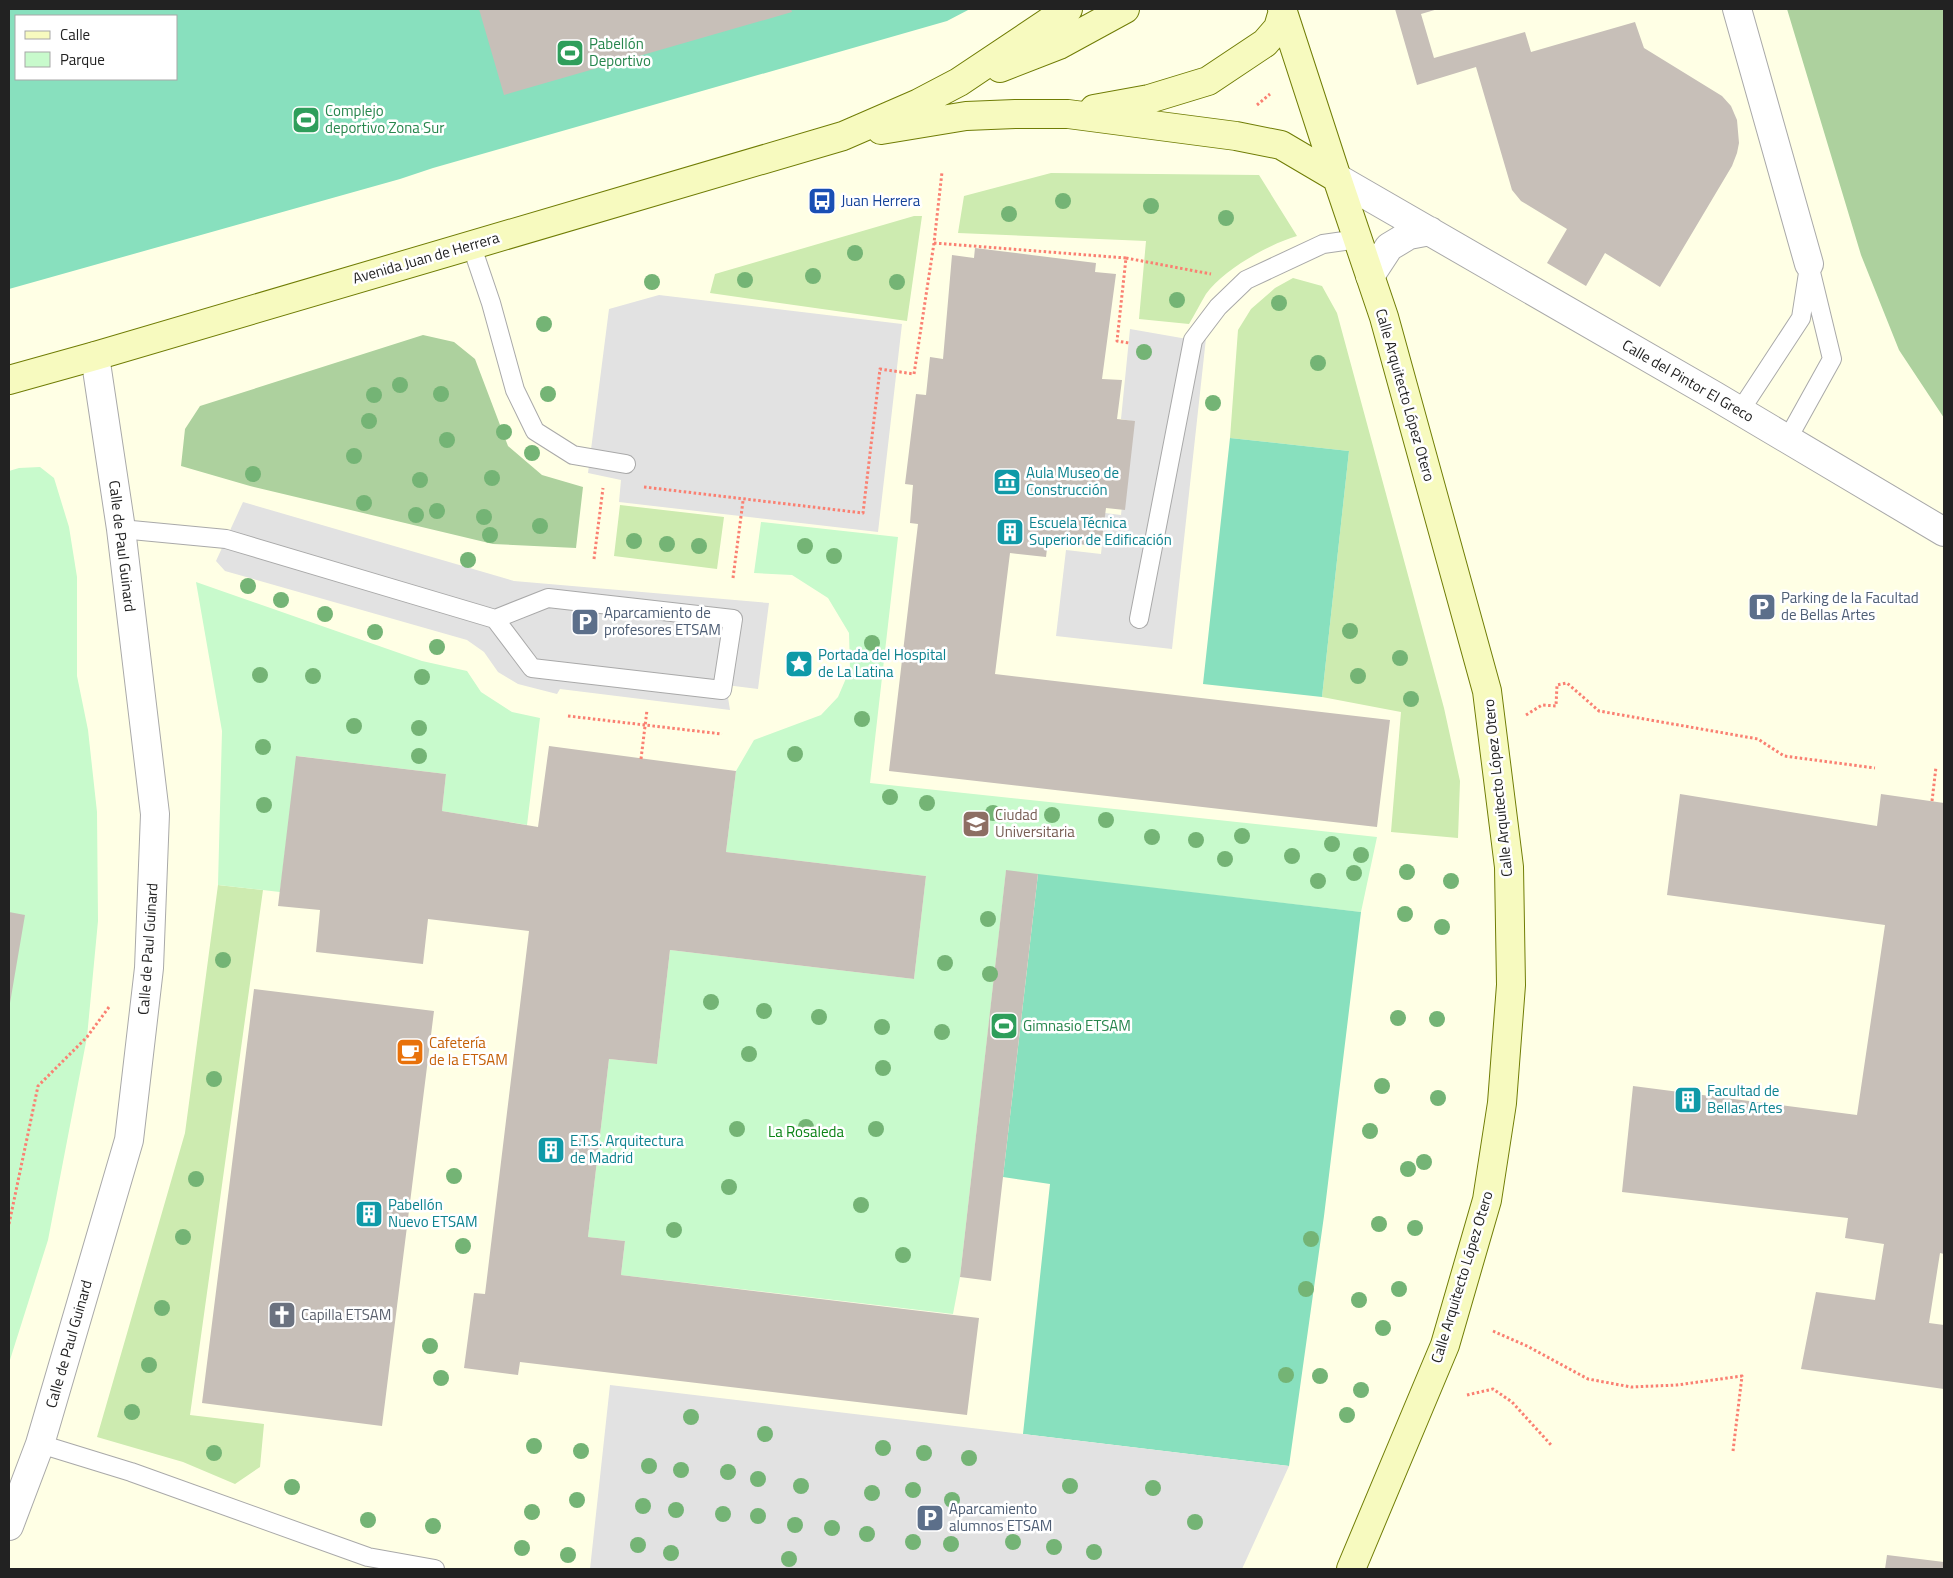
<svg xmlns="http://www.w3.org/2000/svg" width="1953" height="1578" viewBox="0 0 1953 1578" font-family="'Titillium Web',sans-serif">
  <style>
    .education { fill: #ffffe5; fill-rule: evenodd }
    .grass { fill: #cdebb0 }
    .forest { fill: #add19e }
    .park { fill: #c8facc }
    .pitch { fill: #88e0be; fill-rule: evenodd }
    .parking { fill: #e2e2e2 }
    .building { fill: #c7bfb8 }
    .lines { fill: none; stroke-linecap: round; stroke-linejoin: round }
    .lane-casing { stroke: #a9a9a9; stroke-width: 20 }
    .street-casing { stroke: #a9a9a9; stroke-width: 30 }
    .secondary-casing { stroke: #707d05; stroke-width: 30 }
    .path { stroke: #fa8072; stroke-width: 3; stroke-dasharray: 2.5 2.5; stroke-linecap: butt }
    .lane { stroke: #fff; stroke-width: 18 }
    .street { stroke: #fff; stroke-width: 28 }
    .secondary { stroke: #f7fabf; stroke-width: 28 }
    .tree { fill: #74b475 }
    .labels { text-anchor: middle; stroke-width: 5; stroke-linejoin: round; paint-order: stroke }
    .leisure-label { font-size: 15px; fill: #27864d; stroke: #fff; text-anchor: start }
    .transit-label { font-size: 15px; fill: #164399; stroke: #fff; text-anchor: start }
    .street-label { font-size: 15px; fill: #222; stroke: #fff }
    .culture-label { font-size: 15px; fill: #0d838f; stroke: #fff; text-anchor: start }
    .service-label { font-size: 15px; fill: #4e5e75; stroke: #fff; text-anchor: start }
    .education-label { font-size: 15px; fill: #785e54; stroke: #fff; text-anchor: start }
    .food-label { font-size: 15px; fill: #c56008; stroke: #fff; text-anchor: start }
    .park-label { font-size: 15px; fill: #0c8416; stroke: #fff }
    .worship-label { font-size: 15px; fill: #5b616d; stroke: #fff; text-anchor: start }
  </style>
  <rect width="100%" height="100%" fill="#f2efe9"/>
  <path class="education" d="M9 9H1944V1569H9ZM16 16H176V79H16Z"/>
  <path class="grass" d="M1051 173 1259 175 1297 236C1269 244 1223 270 1206 294 1200 304 1195 314 1189 324L1139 319 1146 241 958 233 964 196Z
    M914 216H922L907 321 710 293 715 274Z
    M1293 278 1322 286 1337 313 1444 708 1460 781 1458 838 1391 832 1401 712 1322 697 1349 451 1230 438 1238 330 1251 309 1275 288Z
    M620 505 724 517 717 569 614 556Z
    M218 885 263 890 190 1415 264 1424 260 1467 235 1484 183 1462 97 1437 185 1133Z"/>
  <path class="forest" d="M1787 9H1944V418L1899 350 1861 255Z
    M423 335 454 342 475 359 508 446 542 475 583 487 576 548 493 544 250 486 181 466 185 429 200 406Z"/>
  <path class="park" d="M40 467 54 478 69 527 77 577V676L88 730 97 812 98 921 87 1037 48 1240 9 1363V471L19 468Z
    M761 522 898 537 870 783 1377 837 1361 912 1006 871 960 1277 953 1314 621 1275 625 1241 588 1237 609 1059 657 1064 670 950 914 979 926 876 726 852 736 771 754 740 821 715 838 697 850 669 849 633 828 598 792 575 754 573Z
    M196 582 422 661 467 671 481 692 512 712 540 718 527 825 442 811 446 774 297 756 280 892 218 885 222 731Z"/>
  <path class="pitch" d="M9 9H970L947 21 433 168 400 179 9 289ZM16 16H176V79H16Z
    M1230 438 1349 451 1322 697 1203 684Z
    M1038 874 1361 912 1324 1216 1289 1466 1023 1434 1050 1184 1003 1177Z"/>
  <path class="parking" d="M659 295 902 324 878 532 619 502 621 480 588 473 609 309Z
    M1130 329 1193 340 1206 338 1172 649 1056 636 1066 550 1101 554 1105 513 1121 515 1131 421 1121 419Z
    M243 502 514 581 769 603 758 689 726 685 730 710 560 689 557 694 518 684 498 672 484 652 467 640 225 571 216 561Z
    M610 1385 1023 1434 1289 1466 1242 1569H590Z"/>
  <path class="building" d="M479 9H791L792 12 504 95Z
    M1395 9H1438L1421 14 1434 58 1525 32 1531 52 1635 22 1644 48 1722 96 1731 106 1737 120 1739 143 1737 153 1732 166 1660 287 1605 253 1586 286 1547 263 1567 229 1521 201 1512 190 1476 67 1417 85Z
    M975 248 1096 263 1095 272 1116 274 1102 379 1122 380 1117 419 1135 421 1125 510 1106 508 1101 547 1048 540 1046 557 1010 553 995 674 1390 720 1377 827 889 771 918 524 910 523 913 485 905 484 916 394 926 395 930 357 943 359 952 255 974 258Z
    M549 746 736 771 726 852 926 876 914 979 670 950 657 1064 609 1059 588 1237 625 1241 621 1275 979 1318 967 1415 520 1362 518 1375 464 1368 474 1293 485 1294 529 931 428 919 423 964 316 952 320 910 278 906 296 756 446 774 442 811 538 827Z
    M1680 794 1877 826 1881 794 1944 803V1254L1940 1253 1929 1323 1944 1325V1389L1801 1369 1816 1292 1875 1300 1884 1244 1845 1238 1848 1218 1622 1192 1633 1086 1857 1115 1885 925 1667 895Z
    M1006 870 1038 874 991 1281 960 1277Z
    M9 912 25 915 10 1003H9Z
    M254 989 434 1011 382 1426 202 1403Z
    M1887 1555 1944 1562V1569H1885Z"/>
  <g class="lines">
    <defs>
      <path id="lane" d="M471 244 491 303 515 390 535 431 573 455 626 464
        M1740 411 1801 318 1808 273
        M1787 440 1832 359 1809 264
        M121 529 226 539 495 619 532 668 722 690 733 619 548 598 495 619
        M1139 619 1193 340 1218 307 1246 280 1323 244 1358 239
        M40 1444 131 1472 368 1557 435 1569"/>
      <path id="street" d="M1737 9 1809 264
        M1337 178 1715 396 1944 532
        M1370 276 1389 247 1409 235 1430 231
        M9 1526 40 1444 129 1140 149 968 155 814 121 529 95 356"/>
      <path id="secondary" d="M1282 9 1337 178 1384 317 1487 691 1509 867 1511 985 1502 1103 1487 1200 1445 1345 1351 1569
        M1000 68 1059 45 1125 9
        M1094 109 1149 99 1208 81 1265 43 1278 28 1283 11
        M881 130 966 116 1015 114H1068L1236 136 1281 145 1337 178
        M9 380 95 356 843 136 919 103 959 82 1068 9"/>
    </defs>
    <use href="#lane" class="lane-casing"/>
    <use href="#street" class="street-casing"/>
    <use href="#secondary" class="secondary-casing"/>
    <path class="path" d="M1257 105 1270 94
      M934 243 1126 258 1117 341 1129 343
      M1126 258 1211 274
      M644 487 863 513 880 369 914 374 934 243 942 172
      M594 559 603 488
      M733 578 743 501
      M1526 715 1542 705 1556 706 1557 685 1567 683 1599 711 1758 739 1784 756 1875 768
      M568 716 722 734
      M641 759 647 710
      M1932 801 1936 767
      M9 1224 38 1086 87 1037 109 1007
      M1493 1331 1527 1346 1588 1379 1631 1387 1677 1385 1742 1376 1733 1451
      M1467 1395 1493 1389 1512 1402 1552 1446"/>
    <use href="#lane" class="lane"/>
    <use href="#street" class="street"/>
    <use href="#secondary" class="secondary"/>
  </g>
  <g class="tree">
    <circle cx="1063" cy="201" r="8"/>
    <circle cx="1151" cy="206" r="8"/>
    <circle cx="1009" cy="214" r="8"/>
    <circle cx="1226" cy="218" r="8"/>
    <circle cx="855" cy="253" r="8"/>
    <circle cx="813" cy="276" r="8"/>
    <circle cx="745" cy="280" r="8"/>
    <circle cx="652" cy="282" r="8"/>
    <circle cx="897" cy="282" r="8"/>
    <circle cx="1177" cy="300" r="8"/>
    <circle cx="1279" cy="303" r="8"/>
    <circle cx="544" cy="324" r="8"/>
    <circle cx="1144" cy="352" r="8"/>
    <circle cx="1318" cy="363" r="8"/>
    <circle cx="400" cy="385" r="8"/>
    <circle cx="441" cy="394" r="8"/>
    <circle cx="548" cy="394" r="8"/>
    <circle cx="374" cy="395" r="8"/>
    <circle cx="1213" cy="403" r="8"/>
    <circle cx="369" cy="421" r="8"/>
    <circle cx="504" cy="432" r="8"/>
    <circle cx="447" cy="440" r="8"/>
    <circle cx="532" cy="453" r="8"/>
    <circle cx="354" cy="456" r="8"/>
    <circle cx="253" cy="474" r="8"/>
    <circle cx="492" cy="478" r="8"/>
    <circle cx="420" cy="480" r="8"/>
    <circle cx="364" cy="503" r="8"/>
    <circle cx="437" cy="511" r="8"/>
    <circle cx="416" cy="515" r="8"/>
    <circle cx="484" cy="517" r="8"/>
    <circle cx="540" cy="526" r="8"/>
    <circle cx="490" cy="535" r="8"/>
    <circle cx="634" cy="541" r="8"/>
    <circle cx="667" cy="544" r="8"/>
    <circle cx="699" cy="546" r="8"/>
    <circle cx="805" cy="546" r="8"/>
    <circle cx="834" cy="556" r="8"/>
    <circle cx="468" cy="560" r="8"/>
    <circle cx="248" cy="586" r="8"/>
    <circle cx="281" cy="600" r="8"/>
    <circle cx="325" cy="614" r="8"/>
    <circle cx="1350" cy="631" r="8"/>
    <circle cx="375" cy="632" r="8"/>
    <circle cx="872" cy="643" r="8"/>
    <circle cx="437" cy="647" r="8"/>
    <circle cx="1400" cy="658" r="8"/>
    <circle cx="260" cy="675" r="8"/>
    <circle cx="313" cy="676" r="8"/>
    <circle cx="1358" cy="676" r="8"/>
    <circle cx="422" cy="677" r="8"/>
    <circle cx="1411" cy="699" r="8"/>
    <circle cx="862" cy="719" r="8"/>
    <circle cx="354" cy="726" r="8"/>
    <circle cx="419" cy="728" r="8"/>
    <circle cx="263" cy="747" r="8"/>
    <circle cx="795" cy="754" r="8"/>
    <circle cx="419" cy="756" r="8"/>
    <circle cx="890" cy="797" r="8"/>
    <circle cx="927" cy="803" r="8"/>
    <circle cx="264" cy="805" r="8"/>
    <circle cx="993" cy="813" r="8"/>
    <circle cx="1052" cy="815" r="8"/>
    <circle cx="1106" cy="820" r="8"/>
    <circle cx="1242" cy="836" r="8"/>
    <circle cx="1152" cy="837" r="8"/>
    <circle cx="1196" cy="840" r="8"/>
    <circle cx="1332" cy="844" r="8"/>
    <circle cx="1361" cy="855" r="8"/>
    <circle cx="1292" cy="856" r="8"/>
    <circle cx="1225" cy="859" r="8"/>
    <circle cx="1407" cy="872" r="8"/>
    <circle cx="1354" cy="873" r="8"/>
    <circle cx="1318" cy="881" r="8"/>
    <circle cx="1451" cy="881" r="8"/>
    <circle cx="1405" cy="914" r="8"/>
    <circle cx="988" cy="919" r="8"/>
    <circle cx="1442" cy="927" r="8"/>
    <circle cx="223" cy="960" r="8"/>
    <circle cx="945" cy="963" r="8"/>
    <circle cx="990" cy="974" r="8"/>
    <circle cx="711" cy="1002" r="8"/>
    <circle cx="764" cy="1011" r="8"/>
    <circle cx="819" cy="1017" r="8"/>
    <circle cx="1398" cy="1018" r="8"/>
    <circle cx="1437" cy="1019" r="8"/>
    <circle cx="882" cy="1027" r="8"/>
    <circle cx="942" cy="1032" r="8"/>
    <circle cx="749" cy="1054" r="8"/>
    <circle cx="883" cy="1068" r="8"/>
    <circle cx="214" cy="1079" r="8"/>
    <circle cx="1382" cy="1086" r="8"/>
    <circle cx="1438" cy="1098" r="8"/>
    <circle cx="806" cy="1127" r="8"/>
    <circle cx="737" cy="1129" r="8"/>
    <circle cx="876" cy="1129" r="8"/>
    <circle cx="1370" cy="1131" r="8"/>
    <circle cx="1424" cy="1162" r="8"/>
    <circle cx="1408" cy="1169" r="8"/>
    <circle cx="454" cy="1176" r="8"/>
    <circle cx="196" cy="1179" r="8"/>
    <circle cx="729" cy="1187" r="8"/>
    <circle cx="861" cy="1205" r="8"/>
    <circle cx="1379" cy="1224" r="8"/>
    <circle cx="1415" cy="1228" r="8"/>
    <circle cx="674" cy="1230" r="8"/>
    <circle cx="183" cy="1237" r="8"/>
    <circle cx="1311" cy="1239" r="8"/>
    <circle cx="463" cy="1246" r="8"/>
    <circle cx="903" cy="1255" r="8"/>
    <circle cx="1306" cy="1289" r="8"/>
    <circle cx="1399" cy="1289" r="8"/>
    <circle cx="1359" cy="1300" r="8"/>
    <circle cx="162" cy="1308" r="8"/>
    <circle cx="1383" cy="1328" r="8"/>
    <circle cx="430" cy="1346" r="8"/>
    <circle cx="149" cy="1365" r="8"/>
    <circle cx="1286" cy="1375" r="8"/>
    <circle cx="1320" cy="1376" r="8"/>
    <circle cx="441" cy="1378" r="8"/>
    <circle cx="1361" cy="1390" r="8"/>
    <circle cx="132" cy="1412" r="8"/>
    <circle cx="1347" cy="1415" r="8"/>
    <circle cx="691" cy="1417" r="8"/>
    <circle cx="765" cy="1434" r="8"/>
    <circle cx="534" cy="1446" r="8"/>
    <circle cx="883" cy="1448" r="8"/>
    <circle cx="581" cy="1451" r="8"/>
    <circle cx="214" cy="1453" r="8"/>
    <circle cx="924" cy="1453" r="8"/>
    <circle cx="969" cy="1458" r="8"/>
    <circle cx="649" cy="1466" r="8"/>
    <circle cx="681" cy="1470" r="8"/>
    <circle cx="728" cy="1472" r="8"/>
    <circle cx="758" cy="1479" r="8"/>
    <circle cx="801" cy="1486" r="8"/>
    <circle cx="1070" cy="1486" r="8"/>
    <circle cx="292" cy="1487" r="8"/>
    <circle cx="1153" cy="1488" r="8"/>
    <circle cx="913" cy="1490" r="8"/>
    <circle cx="872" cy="1493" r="8"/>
    <circle cx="577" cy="1500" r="8"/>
    <circle cx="952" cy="1500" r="8"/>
    <circle cx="643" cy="1506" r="8"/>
    <circle cx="676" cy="1510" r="8"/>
    <circle cx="532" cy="1512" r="8"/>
    <circle cx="723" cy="1514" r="8"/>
    <circle cx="758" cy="1516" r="8"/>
    <circle cx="368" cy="1520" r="8"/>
    <circle cx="1195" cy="1522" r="8"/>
    <circle cx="795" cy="1525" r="8"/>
    <circle cx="433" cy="1526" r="8"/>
    <circle cx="832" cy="1528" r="8"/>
    <circle cx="867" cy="1534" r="8"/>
    <circle cx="913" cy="1542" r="8"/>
    <circle cx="1013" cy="1542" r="8"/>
    <circle cx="951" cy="1544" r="8"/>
    <circle cx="638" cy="1545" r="8"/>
    <circle cx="1054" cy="1547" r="8"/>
    <circle cx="522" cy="1548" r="8"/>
    <circle cx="1094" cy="1552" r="8"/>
    <circle cx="671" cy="1553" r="8"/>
    <circle cx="568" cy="1555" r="8"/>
    <circle cx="789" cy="1559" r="8"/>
  </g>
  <defs>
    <symbol id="stadium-square" viewBox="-11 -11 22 22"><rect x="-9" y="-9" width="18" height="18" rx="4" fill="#2e9e5b" stroke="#fff"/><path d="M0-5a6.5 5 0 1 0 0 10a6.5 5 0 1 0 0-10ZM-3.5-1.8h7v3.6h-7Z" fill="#fff"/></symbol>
    <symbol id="bus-square" viewBox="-11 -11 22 22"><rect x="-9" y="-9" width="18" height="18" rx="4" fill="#1a4fb4" stroke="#fff"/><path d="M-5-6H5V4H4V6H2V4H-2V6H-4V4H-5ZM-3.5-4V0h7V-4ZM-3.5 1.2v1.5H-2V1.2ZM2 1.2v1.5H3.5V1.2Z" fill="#fff"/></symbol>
    <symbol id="museum-square" viewBox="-11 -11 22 22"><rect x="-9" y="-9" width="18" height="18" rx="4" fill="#0f9aa8" stroke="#fff"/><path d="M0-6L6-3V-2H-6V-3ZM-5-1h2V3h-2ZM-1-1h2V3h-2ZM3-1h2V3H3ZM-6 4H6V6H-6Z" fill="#fff"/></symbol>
    <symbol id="building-square" viewBox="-11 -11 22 22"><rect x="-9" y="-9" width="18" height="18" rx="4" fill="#0f9aa8" stroke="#fff"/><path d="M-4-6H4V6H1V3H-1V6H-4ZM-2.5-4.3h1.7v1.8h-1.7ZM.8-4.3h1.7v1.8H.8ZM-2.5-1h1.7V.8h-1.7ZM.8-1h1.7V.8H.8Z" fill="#fff"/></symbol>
    <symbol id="parking-square" viewBox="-11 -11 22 22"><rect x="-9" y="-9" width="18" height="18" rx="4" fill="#5c6f8a" stroke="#fff"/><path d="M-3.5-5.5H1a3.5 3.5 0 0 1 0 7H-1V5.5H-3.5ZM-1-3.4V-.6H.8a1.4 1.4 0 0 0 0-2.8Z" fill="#fff"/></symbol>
    <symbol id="sight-square" viewBox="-11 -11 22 22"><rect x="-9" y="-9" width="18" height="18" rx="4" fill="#0f9aa8" stroke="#fff"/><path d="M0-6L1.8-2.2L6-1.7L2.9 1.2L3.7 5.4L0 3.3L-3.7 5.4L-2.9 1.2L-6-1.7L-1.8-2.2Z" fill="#fff"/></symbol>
    <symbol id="university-square" viewBox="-11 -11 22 22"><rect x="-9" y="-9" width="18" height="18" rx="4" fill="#8d6e63" stroke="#fff"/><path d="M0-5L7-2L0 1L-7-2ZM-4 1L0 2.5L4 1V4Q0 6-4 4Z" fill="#fff"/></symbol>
    <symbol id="cafe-square" viewBox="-11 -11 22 22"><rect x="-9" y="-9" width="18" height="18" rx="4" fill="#e8710a" stroke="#fff"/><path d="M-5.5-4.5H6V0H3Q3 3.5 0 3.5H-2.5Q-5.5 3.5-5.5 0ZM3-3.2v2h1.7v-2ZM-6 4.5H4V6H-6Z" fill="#fff"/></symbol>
    <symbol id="church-square" viewBox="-11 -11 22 22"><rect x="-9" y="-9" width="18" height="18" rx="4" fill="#6b7280" stroke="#fff"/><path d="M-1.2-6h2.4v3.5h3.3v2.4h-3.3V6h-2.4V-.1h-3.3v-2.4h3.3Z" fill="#fff"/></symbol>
  </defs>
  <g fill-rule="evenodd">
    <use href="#stadium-square" x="554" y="37" width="32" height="32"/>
    <use href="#stadium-square" x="290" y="104" width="32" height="32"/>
    <use href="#bus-square" x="806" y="185" width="32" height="32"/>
    <use href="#museum-square" x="991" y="466" width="32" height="32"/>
    <use href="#building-square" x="994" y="516" width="32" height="32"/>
    <use href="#parking-square" x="1746" y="591" width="32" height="32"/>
    <use href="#parking-square" x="569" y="606" width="32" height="32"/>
    <use href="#sight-square" x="783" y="648" width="32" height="32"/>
    <use href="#university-square" x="960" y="808" width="32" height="32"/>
    <use href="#stadium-square" x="988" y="1010" width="32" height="32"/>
    <use href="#cafe-square" x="394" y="1036" width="32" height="32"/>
    <use href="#building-square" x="1672" y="1084" width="32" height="32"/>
    <use href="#building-square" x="535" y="1134" width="32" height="32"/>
    <use href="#building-square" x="353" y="1198" width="32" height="32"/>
    <use href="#church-square" x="266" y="1299" width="32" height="32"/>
    <use href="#parking-square" x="914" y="1502" width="32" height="32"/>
  </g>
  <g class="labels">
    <g class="leisure-label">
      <text x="589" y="49">Pabellón<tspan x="589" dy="17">Deportivo</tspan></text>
      <text x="325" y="116">Complejo<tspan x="325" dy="17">deportivo Zona Sur</tspan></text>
      <text x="1023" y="1031">Gimnasio ETSAM</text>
    </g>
    <g class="transit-label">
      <text x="841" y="206">Juan Herrera</text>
    </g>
    <g class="street-label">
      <text transform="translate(426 258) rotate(-16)" y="5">Avenida Juan de Herrera</text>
      <text transform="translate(1688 381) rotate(30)" y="5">Calle del Pintor El Greco</text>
      <text transform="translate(1405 395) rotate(74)" y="5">Calle Arquitecto López Otero</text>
      <text transform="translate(122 546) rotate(83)" y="5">Calle de Paul Guinard</text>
      <text transform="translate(1498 788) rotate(-96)" y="5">Calle Arquitecto López Otero</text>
      <text transform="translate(148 949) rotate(-86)" y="5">Calle de Paul Guinard</text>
      <text transform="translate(1462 1277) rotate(-73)" y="5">Calle Arquitecto López Otero</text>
      <text transform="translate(69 1344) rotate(-74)" y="5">Calle de Paul Guinard</text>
    </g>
    <g class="culture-label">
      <text x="1026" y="478">Aula Museo de<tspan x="1026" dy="17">Construcción</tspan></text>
      <text x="1029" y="528">Escuela Técnica<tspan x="1029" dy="17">Superior de Edificación</tspan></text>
      <text x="818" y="660">Portada del Hospital<tspan x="818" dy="17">de La Latina</tspan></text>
      <text x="1707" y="1096">Facultad de<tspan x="1707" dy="17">Bellas Artes</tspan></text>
      <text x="570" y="1146">E.T.S. Arquitectura<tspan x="570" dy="17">de Madrid</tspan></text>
      <text x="388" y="1210">Pabellón<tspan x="388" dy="17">Nuevo ETSAM</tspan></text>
    </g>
    <g class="service-label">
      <text x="1781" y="603">Parking de la Facultad<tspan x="1781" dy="17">de Bellas Artes</tspan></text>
      <text x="604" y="618">Aparcamiento de<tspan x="604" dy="17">profesores ETSAM</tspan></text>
      <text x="949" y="1514">Aparcamiento<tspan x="949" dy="17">alumnos ETSAM</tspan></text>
    </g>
    <g class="education-label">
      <text x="995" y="820">Ciudad<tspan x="995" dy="17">Universitaria</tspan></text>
    </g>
    <g class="food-label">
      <text x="429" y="1048">Cafetería<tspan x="429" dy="17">de la ETSAM</tspan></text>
    </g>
    <g class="park-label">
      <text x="806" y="1137">La Rosaleda</text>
    </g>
    <g class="worship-label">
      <text x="301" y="1320">Capilla ETSAM</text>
    </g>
  </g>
  <rect width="1953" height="1578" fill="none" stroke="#222222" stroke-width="20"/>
  <rect x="15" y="15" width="162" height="65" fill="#ffffff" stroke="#a7a7a7"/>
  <rect x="25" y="31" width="25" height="8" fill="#f7fabf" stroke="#a7a7a7"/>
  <text x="60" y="40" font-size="15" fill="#222222">Calle</text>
  <rect x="25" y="52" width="25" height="15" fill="#c8facc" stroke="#a7a7a7"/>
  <text x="60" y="65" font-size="15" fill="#222222">Parque</text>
</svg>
